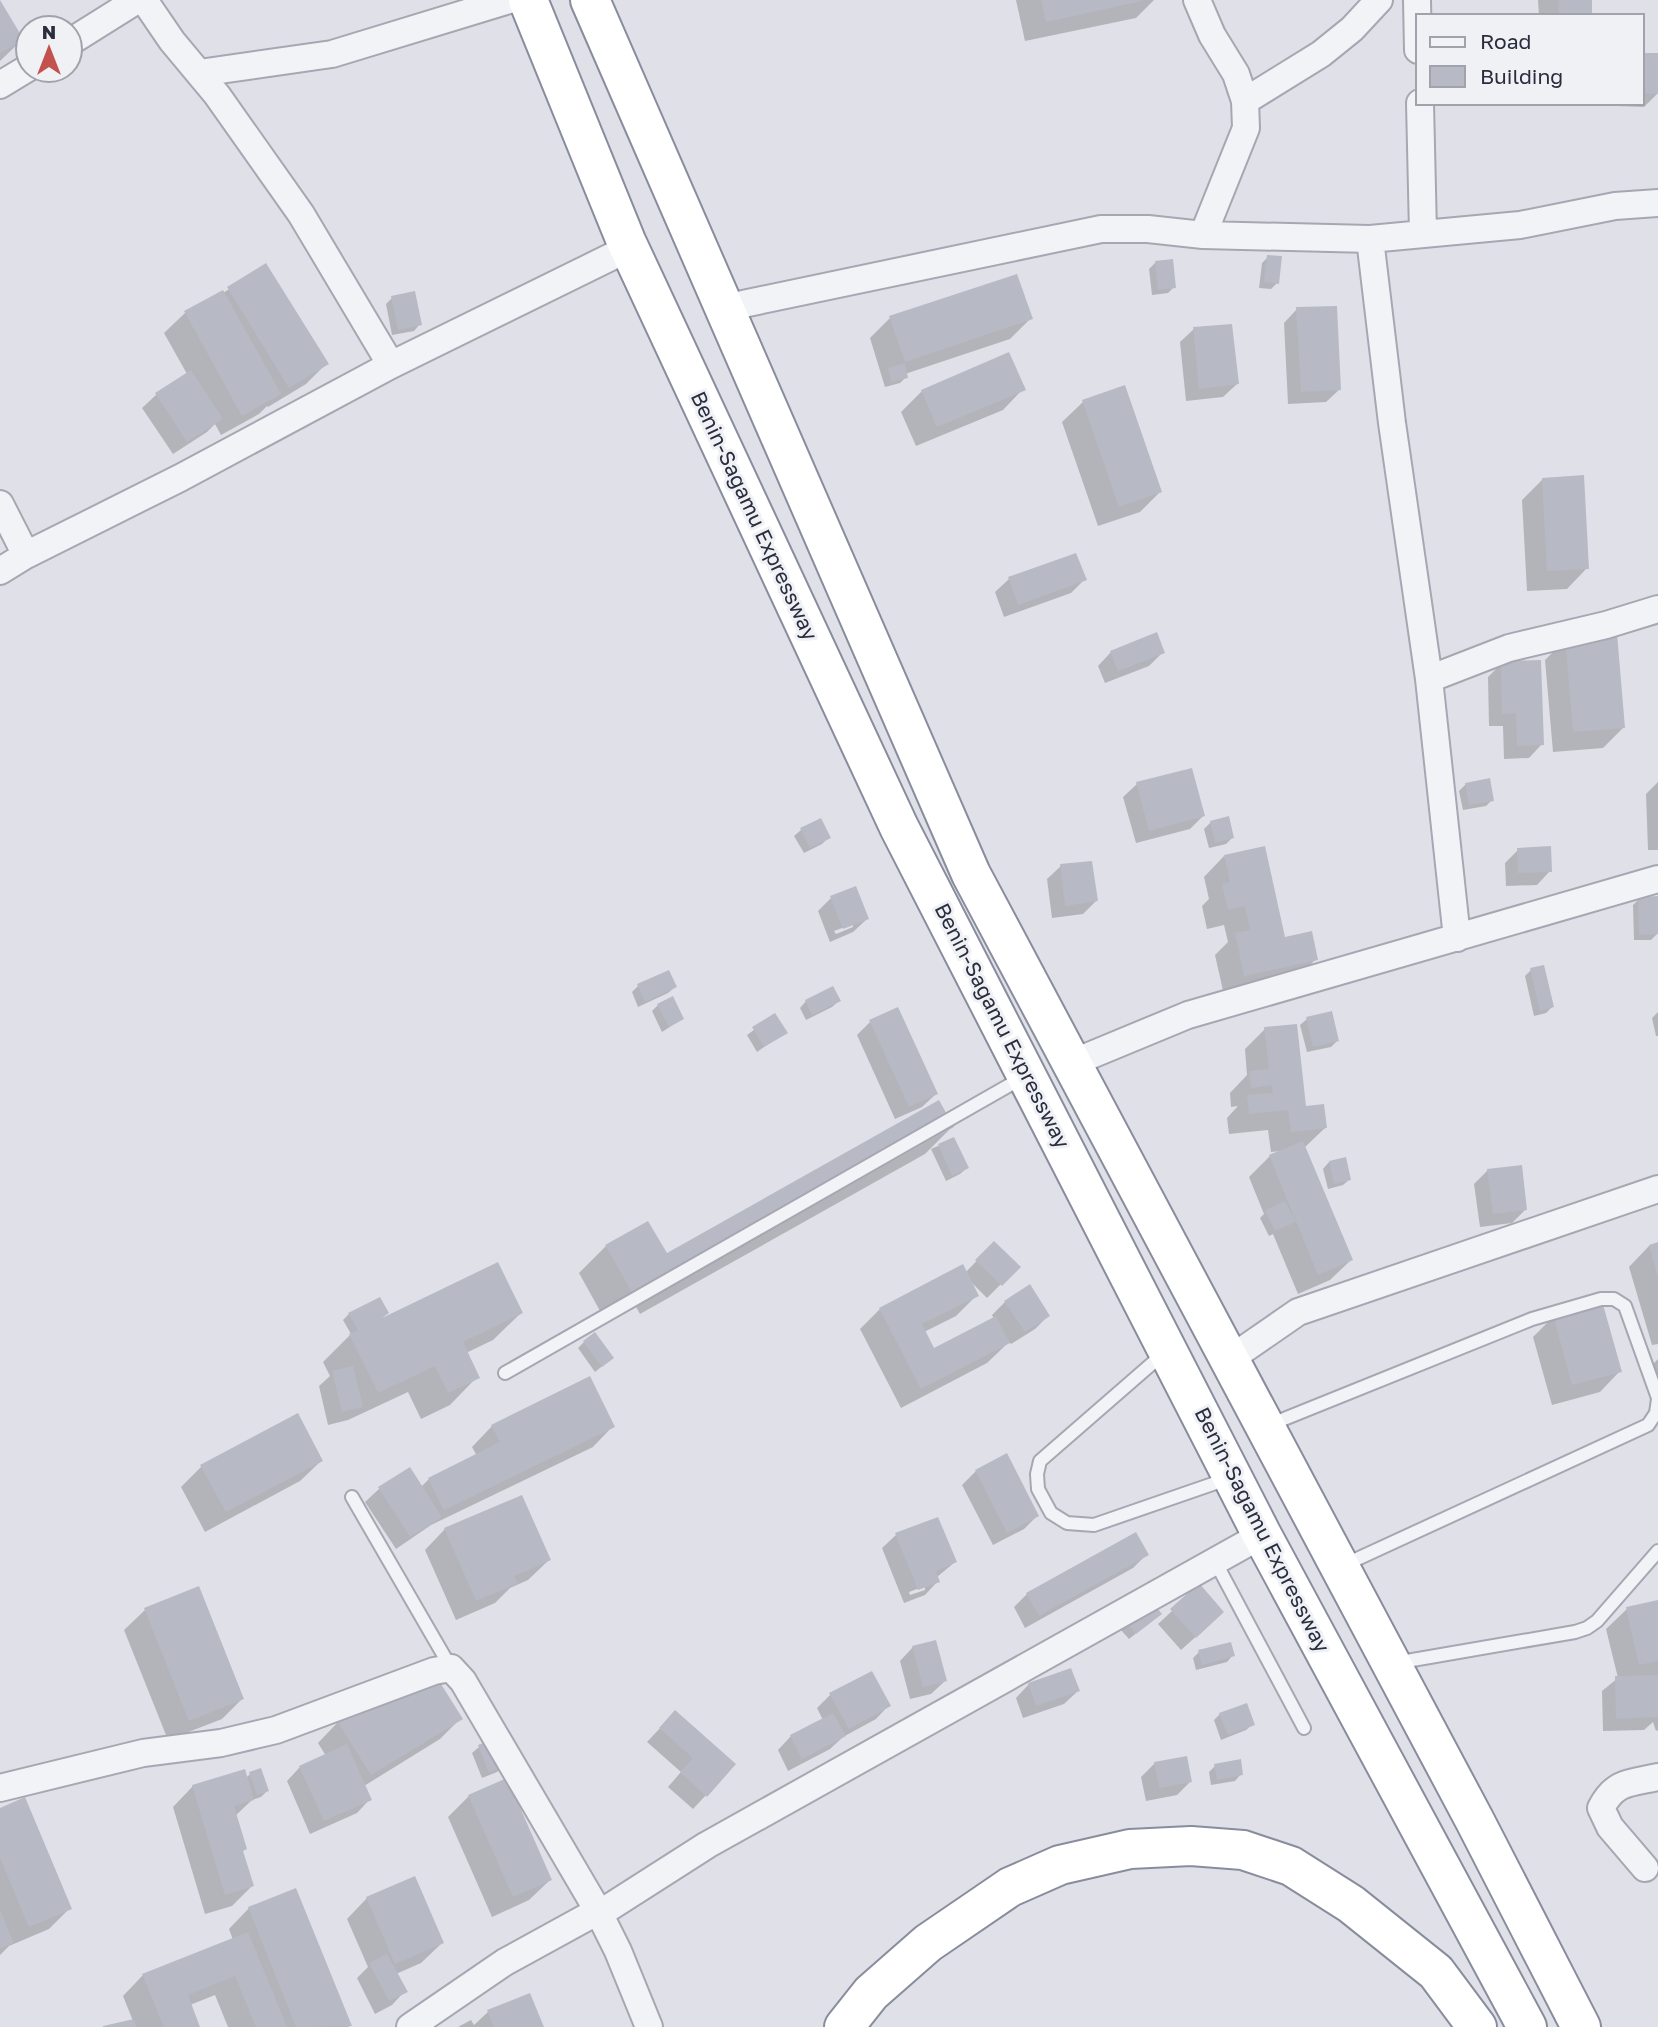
<svg xmlns="http://www.w3.org/2000/svg" width="1658" height="2027" viewBox="0 0 1658 2027" font-family="'Golos Text',sans-serif">
  <style>
    .shadow { fill: #0003; fill-rule: evenodd }
    .building { fill: #b7bac4 }
    .lines { fill: none; stroke-linecap: round; stroke-linejoin: round }
    .service-casing { stroke: #a6a7b2; stroke-width: 16 }
    .minor-casing { stroke: #a6a7b2; stroke-width: 30 }
    .trunk-casing { stroke: #888d9d; stroke-width: 42 }
    .service { stroke: #f2f3f6; stroke-width: 12 }
    .minor { stroke: #f2f3f6; stroke-width: 26 }
    .trunk { stroke: #fff; stroke-width: 38 }
    .labels { text-anchor: middle; stroke-width: 6; stroke-linejoin: round; paint-order: stroke }
    .street-label { font-size: 21px; fill: #2a2d3e; stroke: #eff1f5 }
  </style>
  <rect width="100%" height="100%" fill="#e0e1e8"/>
  <path class="shadow" d="M1016 0H1154L1136 18 1025 41Z
    M1538 0H1590V16H1539Z
    M0 1 22 40 0 61Z
    M1642 54 1658 55V93L1644 107 1617 106V103H1642Z
    M1268 257 1277 283 1271 289 1259 288 1262 263Z
    M1156 262 1174 287 1168 293 1152 295 1149 269Z
    M266 266 326 364 306 384 268 407 267 406 259 414 221 435 215 424 207 432 173 454 142 408 156 395 187 374 164 333 185 313 223 293Z
    M392 298 420 324 414 331 392 335 386 304Z
    M1297 309 1340 389 1326 402 1288 404 1284 323Z
    M890 318H1031L1010 339 905 374 906 377 900 383 885 387 870 338Z
    M1194 329 1237 384 1223 397 1186 401 1180 342Z
    M1009 355 1023 389 1003 410 916 446 901 412 922 391Z
    M1083 402 1160 492 1140 512 1098 526 1062 422Z
    M1543 479 1587 568 1567 589 1527 591 1522 500Z
    M1075 555 1084 580 1071 593 1004 617 995 592 1009 579Z
    M1566 639 1623 728 1603 748 1553 752 1545 660Z
    M1111 652H1163L1149 666 1105 683 1098 666Z
    M1502 663 1542 744 1529 758 1504 759 1503 726H1489L1488 677Z
    M1658 782V850H1648L1646 794Z
    M1137 784 1203 816 1190 829 1136 843 1123 797Z
    M1466 784 1492 800 1486 806 1463 810 1459 791Z
    M820 820 829 837 822 844 804 853 794 836 801 830Z
    M1211 822 1232 838 1226 844 1209 848 1204 829Z
    M1518 850 1550 871 1537 885 1506 886 1505 863Z
    M1224 856 1284 939 1316 959 1295 980 1224 995 1215 955 1228 942 1224 925 1207 929 1202 906 1209 899 1204 877Z
    M1061 866 1096 901 1083 914 1052 918 1047 879Z
    M831 898 867 919 853 932 830 942 818 911ZM853 924V927L836 934 834 931Z
    M1639 899 1657 934 1651 940H1634L1633 905Z
    M1531 970 1552 1007 1546 1013 1534 1016 1525 976Z
    M668 973 675 987 668 993 638 1007 632 992 638 986Z
    M806 1001H839L832 1007 806 1020 800 1008Z
    M658 1005 682 1019 662 1032 652 1011Z
    M1658 1012V1036H1656L1652 1018Z
    M775 1015 785 1032 757 1052 747 1035Z
    M1307 1019 1337 1041 1331 1047 1307 1052 1300 1025Z
    M870 1022 936 1094 922 1107 895 1119 857 1035Z
    M1265 1029 1304 1108 1325 1128 1304 1148 1351 1260 1330 1280 1298 1294 1273 1234 1269 1236 1260 1218 1264 1214 1249 1177 1270 1156 1281 1151 1271 1152 1268 1130 1229 1134 1227 1118 1238 1106 1231 1107 1230 1093 1247 1075 1245 1049Z
    M952 1127 925 1154 640 1314 634 1303 605 1320 579 1273 606 1246 666 1255Z
    M954 1139 967 1168 960 1174 946 1181 931 1149Z
    M1329 1162 1350 1179 1343 1185 1328 1189 1323 1169Z
    M1488 1170 1525 1210 1512 1223 1480 1227 1474 1184Z
    M994 1243 1018 1267 987 1298 971 1282 977 1295 956 1316 924 1332 934 1350 994 1319 992 1315 1005 1302 1048 1316 1035 1329 1011 1344 1009 1342 987 1363 901 1408 860 1329 880 1309 965 1273Z
    M1658 1244V1344L1652 1345 1629 1267 1649 1246Z
    M521 1313 493 1340 466 1353 477 1377 450 1405 421 1419 408 1392 348 1420 328 1425 319 1386 330 1376 323 1362 351 1334 343 1320 349 1314 379 1321Z
    M1554 1316 1620 1371 1600 1392 1552 1405 1533 1337Z
    M584 1342 612 1358 595 1372 578 1348Z
    M1658 1359V1406L1647 1370Z
    M492 1426H613L593 1447 431 1525 396 1549 365 1502 379 1489 409 1469 421 1487 429 1479 477 1456 472 1447Z
    M321 1461 300 1481 205 1532 181 1487 201 1467Z
    M976 1471 1037 1516 1024 1529 993 1545 962 1485Z
    M445 1529 549 1560 528 1580 510 1588 495 1603 456 1620 425 1550Z
    M896 1535 955 1562 937 1577 938 1581 925 1595 904 1603 882 1548ZM925 1586V1590L910 1595 909 1592Z
    M1147 1554 1133 1568 1025 1628 1014 1607 1027 1594Z
    M1199 1586 1209 1625 1181 1650 1158 1624Z
    M1658 1602V1730L1656 1731 1653 1722 1644 1730 1603 1731 1602 1691 1618 1678 1606 1629 1627 1609Z
    M145 1610 242 1699 222 1719 168 1740 124 1630Z
    M1153 1620 1129 1639 1121 1630 1128 1624Z
    M913 1647 945 1681 931 1694 910 1699 900 1661Z
    M1199 1652 1233 1655 1227 1662 1196 1670 1193 1658Z
    M1029 1684 1078 1691 1064 1704 1023 1718 1016 1698Z
    M830 1695 889 1705 876 1719 843 1737 830 1749 788 1771 778 1750 791 1736 823 1720 817 1708Z
    M1220 1714 1253 1724 1246 1730 1221 1740 1214 1720Z
    M460 1719 440 1739 364 1786 370 1799 357 1813 310 1834 287 1781 300 1767 326 1756 318 1743 338 1722Z
    M662 1726 734 1765 693 1809 668 1787 681 1772 647 1742Z
    M493 1741 503 1766 497 1772 482 1778 472 1753 479 1747Z
    M1155 1763 1190 1782 1177 1795 1146 1801 1141 1777Z
    M1215 1766 1241 1774 1235 1781 1211 1785 1209 1772Z
    M250 1774 267 1791 261 1797 252 1800 235 1816 242 1852 252 1886 232 1906 205 1914 173 1807 193 1786 246 1778Z
    M469 1796 550 1880 529 1900 492 1917 448 1817Z
    M0 1810 70 1908 49 1929 9 1946 0 1955Z
    M367 1898 442 1943 421 1963 396 1974 405 1991 392 2005 375 2014 357 1978 368 1967 347 1919Z
    M249 1908 350 2026 348 2027H228L215 1995 190 2005 199 2027H106L133 2021 123 1996 143 1975 233 1940 229 1929Z
    M488 2012 542 2027H458L471 2020 474 2025Z"/>
  <path class="building" d="M0 0 24 40 0 53Z
    M1041 0H1142V1L1046 22Z
    M1558 0H1592V16H1559Z
    M1642 53H1658V94L1642 93Z
    M1267 255 1282 256 1279 284 1264 282Z
    M1173 259 1176 288 1158 290 1155 261Z
    M266 263 329 364 289 388 227 287Z
    M1017 274 1033 319 905 362 889 316Z
    M223 290 281 394 242 416 184 311Z
    M415 291 422 325 398 330 391 296Z
    M1337 306 1341 390 1301 392 1296 307Z
    M1232 324 1239 384 1199 389 1193 327Z
    M1009 352 1026 390 937 427 921 390Z
    M905 363 908 378 891 382 888 368Z
    M191 370 223 419 187 442 155 393Z
    M1125 385 1162 492 1119 507 1082 400Z
    M1584 475 1589 569 1547 571 1542 478Z
    M1076 553 1087 580 1018 605 1008 577Z
    M1157 632 1165 653 1118 671 1110 651Z
    M1617 633 1625 728 1573 732 1565 637Z
    M1541 660 1544 745 1517 746 1516 713 1502 714 1501 661Z
    M1192 768 1205 816 1149 831 1136 782Z
    M1490 778 1494 801 1469 805 1465 783Z
    M1229 816 1234 838 1215 843 1210 821Z
    M821 818 831 838 810 848 800 828Z
    M1265 846 1285 937 1312 931 1318 960 1244 976 1235 933 1250 930 1245 906 1228 910 1222 884 1230 882 1224 855Z
    M1551 846 1552 872 1518 873 1517 848Z
    M1092 861 1098 901 1065 906 1060 864Z
    M856 886 869 919 843 929 830 896Z
    M1658 896V934L1639 935 1638 897Z
    M1544 965 1554 1007 1540 1011 1530 968Z
    M669 970 677 987 645 1002 637 984Z
    M833 986 841 1001 812 1015 805 1000Z
    M673 996 684 1019 669 1027 657 1004Z
    M898 1007 938 1094 909 1107 869 1020Z
    M1332 1011 1339 1041 1313 1047 1306 1017Z
    M775 1013 788 1033 764 1047 752 1027Z
    M1297 1024 1306 1106 1324 1104 1327 1128 1291 1132 1288 1110 1249 1114 1247 1095 1273 1093 1272 1085 1251 1088 1249 1071 1269 1069 1264 1027Z
    M939 1100 954 1127 667 1288 662 1277 633 1294 605 1245 648 1221 667 1253Z
    M954 1137 969 1168 952 1176 938 1144Z
    M1303 1141 1353 1260 1318 1275 1269 1155Z
    M1346 1157 1351 1180 1334 1184 1329 1161Z
    M1522 1165 1527 1210 1493 1214 1487 1169Z
    M1285 1201 1296 1222 1275 1231 1265 1210Z
    M994 1241 1021 1267 1002 1286 975 1260Z
    M1658 1242V1274H1657L1649 1245Z
    M498 1262 523 1313 463 1342 480 1378 448 1393 435 1366 378 1393 349 1334 358 1330 348 1313 380 1297 389 1313 382 1318Z
    M963 1264 979 1296 922 1324 934 1348 996 1316 1010 1343 921 1389 879 1308Z
    M1030 1284 1050 1316 1025 1332 1004 1301Z
    M1602 1301 1622 1372 1572 1385 1553 1315Z
    M595 1332 614 1358 602 1367 583 1341Z
    M353 1366 363 1407 342 1412 332 1371Z
    M590 1376 615 1427 444 1510 428 1478 500 1442 491 1425Z
    M298 1413 323 1461 226 1512 200 1465Z
    M1007 1453 1039 1516 1007 1533 975 1470Z
    M410 1467 442 1517 410 1537 378 1487Z
    M522 1495 551 1560 514 1576 518 1583 476 1601 444 1528Z
    M938 1517 957 1562 936 1571 940 1582 918 1590 895 1533Z
    M1136 1532 1149 1555 1039 1616 1026 1593Z
    M1199 1583 1224 1612 1196 1638 1170 1609Z
    M199 1586 244 1699 189 1721 144 1608Z
    M1658 1600V1661L1639 1665 1626 1607Z
    M1152 1602 1162 1614 1136 1634 1126 1622Z
    M936 1640 947 1681 923 1687 912 1646Z
    M1231 1642 1235 1656 1202 1665 1198 1650Z
    M429 1665 463 1719 371 1775 337 1721Z
    M1071 1668 1080 1691 1036 1706 1028 1683Z
    M872 1671 891 1706 849 1729 829 1693Z
    M1658 1675V1717L1616 1719 1615 1676Z
    M1247 1703 1255 1725 1228 1735 1219 1713Z
    M675 1710 736 1764 707 1797 680 1772 693 1758 659 1728Z
    M833 1713 846 1736 802 1759 790 1735Z
    M494 1739 505 1766 489 1773 478 1745Z
    M347 1744 372 1800 324 1821 299 1766Z
    M1187 1756 1192 1782 1159 1788 1154 1762Z
    M1241 1759 1243 1775 1217 1780 1214 1764Z
    M261 1768 269 1791 257 1795 249 1772Z
    M245 1769 254 1800 234 1806 247 1849 243 1851 254 1886 225 1895 192 1785Z
    M507 1778 552 1880 513 1897 468 1795Z
    M25 1797 72 1909 29 1927 0 1858V1808Z
    M415 1876 444 1943 395 1964 366 1897Z
    M296 1888 352 2026 296 2027 248 1907Z
    M0 1910 14 1943 0 1949Z
    M248 1932 287 2027H256L235 1976 188 1995 200 2027H164L142 1974Z
    M387 1954 408 1992 389 2001 369 1963Z
    M530 1993 544 2027H494L487 2010Z
    M134 2019 136 2027H103V2026Z"/>
  <g class="lines">
    <defs>
      <path id="service" d="M1163 1354 1040 1461 1037 1474 1038 1489 1051 1513 1067 1523 1094 1525 1230 1478
        M505 1373 1022 1078
        M1269 1425 1532 1319 1601 1299H1614L1625 1306 1658 1398
        M352 1497 451 1668
        M1216 1563 1304 1728
        M1344 1565 1648 1425 1656 1413 1658 1399
        M1395 1663 1575 1632 1587 1628 1597 1621 1658 1551"/>
      <path id="minor" d="M144 0 172 41 217 95 301 214 391 365
        M1197 0 1212 35 1236 74 1245 101 1246 128 1203 235
        M1417 0 1418 50
        M70 42 137 0
        M199 73 332 54 509 0
        M0 85 28 68
        M1245 101 1321 54 1352 29 1379 0
        M1420 103 1423 233
        M1370 239 1392 423 1429 679 1457 938
        M724 308 1101 229H1148L1203 235 1370 239 1520 225 1615 206 1658 203
        M0 504 26 555
        M0 571 26 555 180 478 391 365 629 248
        M1429 679 1509 648 1606 625 1658 609
        M1072 1063 1188 1015 1658 879
        M1230 1359 1298 1312 1658 1189
        M0 1788 143 1753 221 1743 276 1730 434 1671 451 1668 463 1681 598 1911 505 1962 410 2027
        M1645 1868 1610 1827 1601 1808C1615 1781 1630 1783 1658 1777
        M649 2027 618 1951 598 1911 610 1907 707 1845 1262 1535"/>
      <path id="trunk" d="M528 0 626 241 899 827 1262 1535 1527 2027
        M590 0 971 874 1475 1821 1581 2027
        M844 2027 871 1993 928 1943 1010 1887 1060 1865 1130 1849 1191 1846 1243 1850 1291 1866 1351 1904 1436 1972 1477 2027"/>
    </defs>
    <use href="#service" class="service-casing"/>
    <use href="#minor" class="minor-casing"/>
    <use href="#trunk" class="trunk-casing"/>
    <use href="#service" class="service"/>
    <use href="#minor" class="minor"/>
    <use href="#trunk" class="trunk"/>
  </g>
  <g class="labels">
    <g class="street-label">
      <text transform="translate(754 516) rotate(65)" y="7">Benin-Sagamu Expressway</text>
      <text transform="translate(1002 1026) rotate(63)" y="7">Benin-Sagamu Expressway</text>
      <text transform="translate(1262 1530) rotate(63)" y="7">Benin-Sagamu Expressway</text>
    </g>
  </g>
  <rect x="1416" y="14" width="228" height="91" fill="#eff1f5" stroke="#a0a3ac" stroke-width="2"/>
  <rect x="1430" y="37" width="35" height="10" fill="#f2f3f6" stroke="#a0a3ac" stroke-width="2"/>
  <text x="1480" y="49" font-size="21" fill="#2a2d3e">Road</text>
  <rect x="1430" y="66" width="35" height="21" fill="#b7bac4" stroke="#a0a3ac" stroke-width="2"/>
  <text x="1480" y="84" font-size="21" fill="#2a2d3e">Building</text>
  <g transform="translate(49 49)"><circle r="33" fill="#eff1f5" stroke="#a0a3ac" stroke-width="2"/>
  <path d="M0-5L12 26L0 18L-12 26Z" fill="#c3514e"/>
  <text y="-10" font-size="19" font-weight="bold" text-anchor="middle" fill="#2a2d3e">N</text>
  </g>
</svg>
